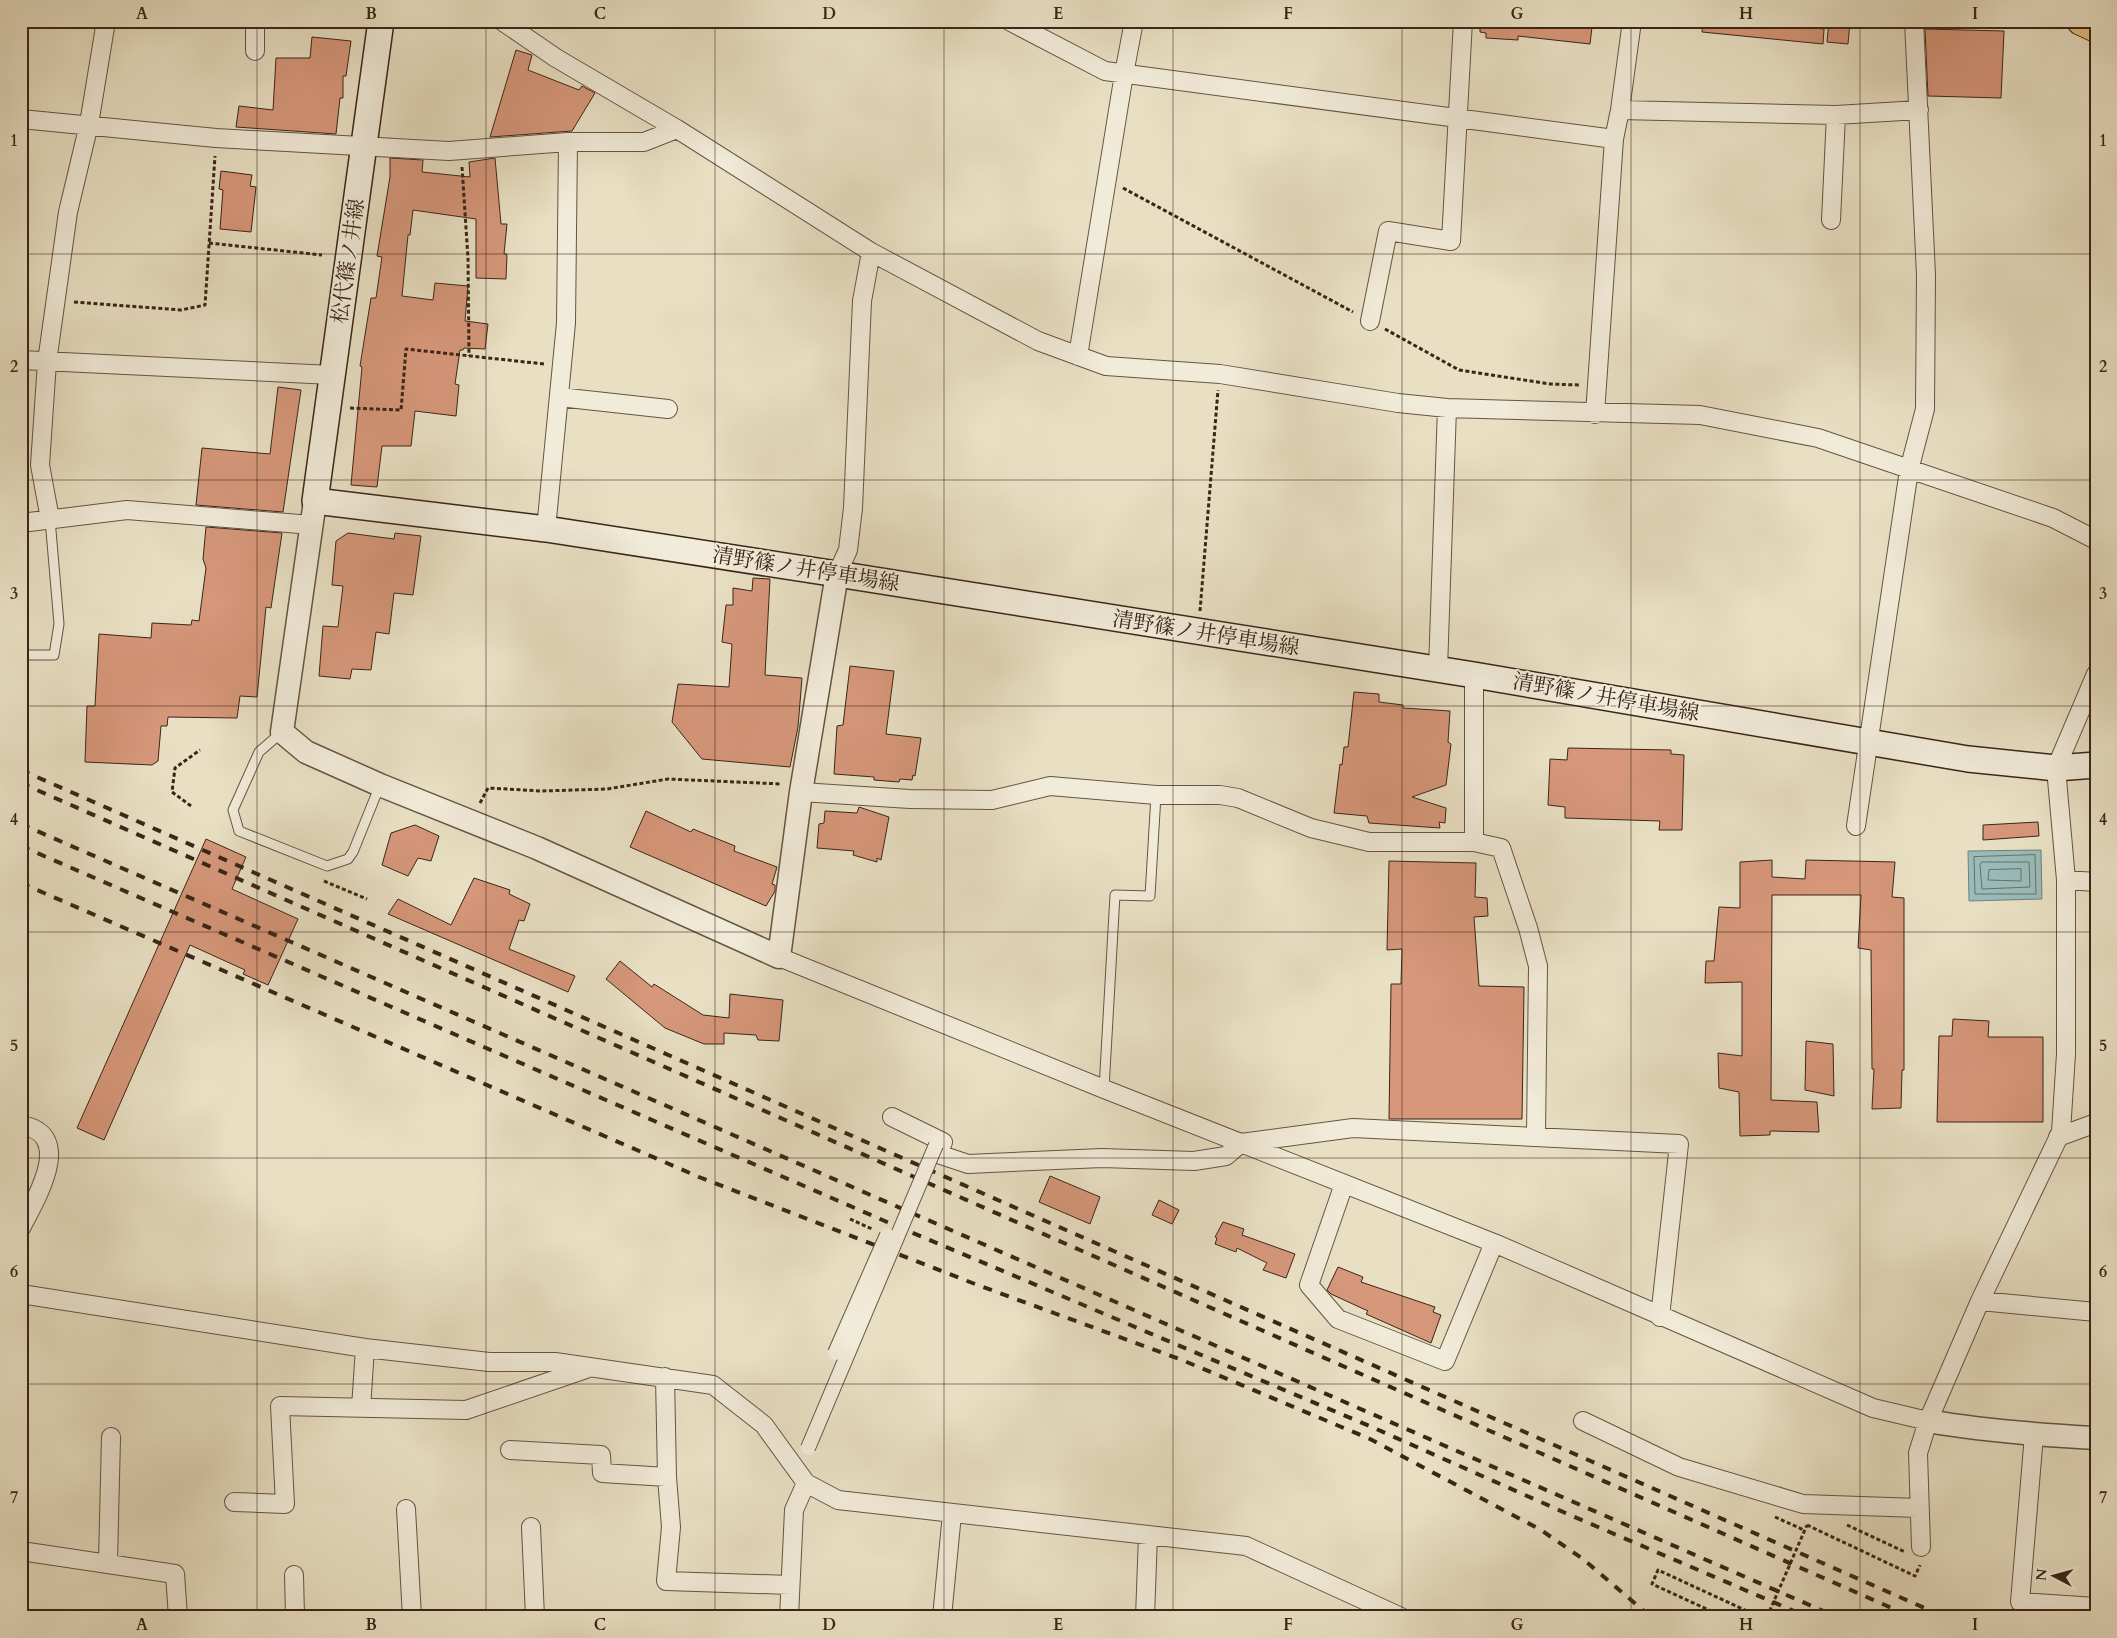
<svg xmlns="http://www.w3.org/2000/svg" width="2117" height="1638" viewBox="0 0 2117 1638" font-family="Cardo,'Noto Serif JP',serif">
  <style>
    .water { fill: #99bcba; stroke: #738079 }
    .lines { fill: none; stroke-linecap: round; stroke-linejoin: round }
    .shore { stroke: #6a7069; stroke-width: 1 }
    .building { fill: #d6977a; stroke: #3a2518 }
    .service-casing { stroke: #665443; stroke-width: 11 }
    .minor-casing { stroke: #665443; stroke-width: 20 }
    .tertiary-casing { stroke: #665443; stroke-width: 25 }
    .secondary-casing { stroke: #3a2518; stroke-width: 28 }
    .primary-casing { stroke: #3a2518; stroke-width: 30 }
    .path { stroke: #3a2518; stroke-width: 3; stroke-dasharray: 4 2.5; stroke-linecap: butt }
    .service { stroke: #f1ebd9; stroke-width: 9 }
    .minor { stroke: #f1ebd9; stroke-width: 18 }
    .tertiary { stroke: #f1ebd9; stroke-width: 22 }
    .secondary { stroke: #f1ebd9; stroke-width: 25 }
    .primary { stroke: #e4c082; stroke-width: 28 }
    .rail { stroke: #3a2518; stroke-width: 4; stroke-dasharray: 9 9; stroke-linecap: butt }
    .pedestrian-bridge-casing { stroke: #665443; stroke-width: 16; stroke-linecap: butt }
    .path-bridge { stroke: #3a2518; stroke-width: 3; stroke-dasharray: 4 2.5; stroke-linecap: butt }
    .pedestrian-bridge { stroke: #f1ebd9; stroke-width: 14 }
    .grid { fill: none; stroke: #3a2518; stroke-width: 1; stroke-opacity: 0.55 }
    .labels { text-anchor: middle; stroke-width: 4; stroke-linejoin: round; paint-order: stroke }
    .street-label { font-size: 21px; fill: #3a2518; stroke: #f1ebd9 }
    .neatline { fill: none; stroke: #3a2518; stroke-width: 2 }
    .grid-label { font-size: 16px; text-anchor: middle; font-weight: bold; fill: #3a2518 }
  </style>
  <rect width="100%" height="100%" fill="#e9e0c4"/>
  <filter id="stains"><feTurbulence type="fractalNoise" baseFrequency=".004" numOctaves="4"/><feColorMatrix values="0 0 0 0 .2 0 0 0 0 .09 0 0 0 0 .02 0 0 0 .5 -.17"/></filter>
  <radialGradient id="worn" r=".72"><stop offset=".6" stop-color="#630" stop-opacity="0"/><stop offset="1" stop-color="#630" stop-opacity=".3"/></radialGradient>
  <path class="water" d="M2041 850 2042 899 1969 901 1968 851Z"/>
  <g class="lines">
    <path class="shore" d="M2035 855 2036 894H1975L1974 857Z
      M1982 862H2029L2030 887 1982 889 1980 865Z
      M2021 869V881L1988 880 1989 870Z"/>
  </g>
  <path class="building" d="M1480 21H1580L1579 25 1592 27 1590 44 1518 36V40L1486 38V33L1480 32Z
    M1703 21H1754L1824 29 1823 44 1702 32Z
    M1829 21H1850L1848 44 1827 42Z
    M1925 29 2004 31 2001 98 1928 96Z
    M312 37 351 41 346 76H343V98H340L336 134 236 127 239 106 273 110 276 58H310Z
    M516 50 532 55 528 70 579 90 582 86 595 93 572 131 490 137Z
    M390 158 423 160 422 172 470 177 469 162 495 158 501 224H507L504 254H507L506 279 476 278V219L413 210 410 235H408L402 296 433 300 435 283 468 286 465 321 488 324 485 349 464 348 463 350H460L455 384 459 385 456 416 415 411 411 446H382L377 487 351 485 362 367 360 366 371 298H376L382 257 377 256 390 177Z
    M221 171 252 175 250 186 256 187 251 232 220 229 223 190 219 189Z
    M278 387 301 390 283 512 196 505 202 448 270 454Z
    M206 527 282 533 271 608 266 607 257 697 240 696 237 718 168 717 167 726H161L158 761 152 765 85 762 87 706H95L99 634 151 638 152 623 191 625 192 620 199 621 206 568 203 559Z
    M348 533 394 539 395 533 421 536 413 595 394 593 389 634 376 632 371 670 352 669 350 679 319 676 323 626 338 627 343 586 332 585 336 541Z
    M753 578 770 579 765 675 802 678 798 727 790 767 702 759 672 722 678 684 729 687 732 644 722 642 726 605H733V588L752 591Z
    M850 666 894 671 886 734 921 738 915 776 913 775 912 780 900 779 899 782 874 780V777L834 774 837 726 843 725Z
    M1354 692 1379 694V702L1403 705V708L1450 711 1448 742 1451 744 1446 785 1412 797 1446 808 1445 823 1439 822 1440 828 1369 823 1367 816 1334 813 1340 764 1342 765 1344 747H1348Z
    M1568 748 1671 750V754L1684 755 1682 830H1659L1660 821 1565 818V807L1548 805 1550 759 1567 760Z
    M859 807 889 817 881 860 877 858V862L853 855 854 851 817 848 819 824 824 823 825 811 857 813Z
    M646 811 691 832 693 829 735 846 734 851 777 867 772 884 775 885V891L766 906 630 847Z
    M2038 822 2039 836 1983 840V825Z
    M415 825 439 836 431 861 418 858 408 876 382 865 391 833Z
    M206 839 246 857 232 889 298 919 268 985 243 974 245 970 190 945 104 1140 77 1128Z
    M1772 860V877L1805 879 1806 860 1895 862 1892 897 1904 898V1070H1902L1901 1108 1872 1109 1874 1069H1872L1871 950 1858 948 1861 895H1772L1771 1100 1817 1102 1819 1132 1770 1131V1135L1740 1136 1739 1092 1719 1088 1718 1053 1742 1056V982L1705 983 1706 961H1714L1719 907 1740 908V862Z
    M1389 861 1476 863 1475 897 1487 898 1488 916 1474 917 1479 986 1524 987 1522 1119H1389L1391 984H1401L1402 949 1387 950Z
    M474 878 510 890 509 894 530 904 524 921 519 920 509 949 575 976 568 992 388 914 398 899 451 925Z
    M620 961 652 987 654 984 703 1015 729 1018 730 994 783 1000 779 1041 758 1040 756 1035 724 1033V1044H704L665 1028 606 979Z
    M1953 1019 1989 1021 1988 1037H2043V1122H1937L1939 1036H1952Z
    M1806 1041 1833 1044 1834 1096 1805 1090Z
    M1050 1176 1100 1197 1090 1224 1039 1202Z
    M1159 1200 1179 1210 1172 1224 1152 1215Z
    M1223 1222 1244 1229 1242 1235 1295 1254 1286 1278 1263 1270 1267 1263 1237 1248 1236 1252 1215 1244 1217 1238 1215 1237Z
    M1338 1267 1363 1277 1361 1282 1435 1307 1433 1312 1441 1315 1431 1343 1366 1314 1368 1311 1331 1294 1327 1290Z"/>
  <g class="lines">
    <defs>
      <path id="service" d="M21 655H54L59 624 50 519
        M282 732 259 752 233 810 239 831 327 866 348 859 353 852 380 785
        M1104 1089 1115 895 1150 896 1156 795"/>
      <path id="minor" d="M255 21V51
        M502 21 556 58 677 129 871 252 1038 341 1106 366 1220 374 1398 403 1447 408 1700 415 1818 438 2053 518 2096 540
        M1009 21 1105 71 1614 139
        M1620 110 1836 115 1919 110
        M21 119 216 138 449 151 568 142
        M1831 220 1836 115
        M1370 321 1388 231 1451 241 1463 21
        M1078 356 1124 74 1134 21
        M21 360 332 375
        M559 397 668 409
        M1595 414 1614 139 1620 110 1632 21
        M50 519 40 465 47 362 68 212 89 124 106 21
        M21 523 127 510 312 525
        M546 529 566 323 568 142H644L677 129
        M837 574 848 550 853 508 862 301 871 252
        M1438 669 1447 408
        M1474 675V842
        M801 792 910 799 992 800 1050 786 1156 795H1220L1238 798 1311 828 1369 842H1474L1501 848 1528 928 1538 966 1536 1136
        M1856 826 1909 470 1925 409 1926 275 1914 21
        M2066 880 2096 882
        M779 957 1104 1089 1494 1243 1873 1408 1928 1421
        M892 1117 943 1142 938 1154 968 1164 1102 1158 1194 1161 1226 1156 1241 1143 1353 1128 1679 1144 1660 1317
        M21 1125C77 1134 34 1202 21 1228
        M2058 1137 2096 1123
        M1344 1184 1309 1285 1338 1319 1445 1361 1494 1243
        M21 1294 365 1348 489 1362H555L713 1385 764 1425 806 1483 838 1500 1246 1546 1401 1617
        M1980 1301 2096 1312
        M665 1377 667 1477 671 1527 666 1581 790 1585
        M361 1408 365 1348
        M1583 1421 1679 1467 1803 1504 1918 1508
        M2034 1435 2020 1602 2096 1607
        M510 1450 601 1455 602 1473 667 1477
        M234 1502 285 1504 280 1406 466 1410 586 1369
        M406 1509 412 1617
        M531 1527 535 1617
        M1921 1547 1918 1453 1928 1421 1980 1301 2061 1132 2066 1054V880L2056 768 2096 674
        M21 1551 175 1574 178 1617
        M108 1562 111 1437
        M294 1575 295 1617
        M789 1617 794 1510 806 1483
        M942 1617 952 1514
        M1145 1617 1148 1535"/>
      <path id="tertiary" d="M315 501 282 732 306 752 380 785 537 848 779 957 801 792 837 574
        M1928 1421C1984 1431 2040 1435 2096 1438"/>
      <path id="secondary" d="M381 21 315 501 546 529 837 574 1474 675 1968 759 2056 768 2096 765"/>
      <path id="primary" d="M2081 21 2096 28"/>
    </defs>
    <use href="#service" class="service-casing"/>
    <use href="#minor" class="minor-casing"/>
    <use href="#tertiary" class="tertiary-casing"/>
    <use href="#secondary" class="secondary-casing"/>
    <use href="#primary" class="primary-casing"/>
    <path class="path" d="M462 167 468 258 469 356
      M1123 188 1353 312
      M209 243 322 255
      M74 302 181 310 205 305 215 156
      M1385 329 1459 370 1550 384 1579 385
      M350 408 401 410 406 349 544 364
      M1200 611 1218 390
      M480 803 488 788 542 791 607 789 668 779 782 784
      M191 806 172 792 175 768 200 750
      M324 881 367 899
      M850 1219 872 1229
      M1775 1517 1804 1530
      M1807 1525 1915 1576 1920 1565
      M1847 1525 1905 1552
      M1724 1617 1652 1584 1658 1570 1760 1617"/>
    <use href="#service" class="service"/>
    <use href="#minor" class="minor"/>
    <use href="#tertiary" class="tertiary"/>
    <use href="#secondary" class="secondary"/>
    <use href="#primary" class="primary"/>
    <path class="rail" d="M21 770 1945 1617
      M21 783 1912 1617
      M21 824 1837 1617
      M21 846 887 1222 1374 1428 1570 1515 1808 1617
      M21 883 699 1177 975 1284 1182 1360 1370 1439 1541 1530 1583 1559 1651 1617"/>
    <defs>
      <path id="pedestrian-bridge" d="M835 1353 887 1235
        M808 1448 936 1145"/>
    </defs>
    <use href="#pedestrian-bridge" class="pedestrian-bridge-casing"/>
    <path class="path-bridge" d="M1767 1617 1807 1525"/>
    <use href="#pedestrian-bridge" class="pedestrian-bridge"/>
  </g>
  <path class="grid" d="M257 21V1617M486 21V1617M715 21V1617M944 21V1617M1173 21V1617M1402 21V1617M1631 21V1617M1860 21V1617M21 254H2096M21 480H2096M21 706H2096M21 932H2096M21 1158H2096M21 1384H2096"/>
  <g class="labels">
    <g class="street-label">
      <text transform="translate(348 261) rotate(-82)" y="7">松代篠ノ井線</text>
      <text transform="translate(806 569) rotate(9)" y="7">清野篠ノ井停車場線</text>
      <text transform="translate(1206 633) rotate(9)" y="7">清野篠ノ井停車場線</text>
      <text transform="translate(1606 697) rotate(10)" y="7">清野篠ノ井停車場線</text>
    </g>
  </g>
  <rect width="2117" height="1638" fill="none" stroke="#e9e0c4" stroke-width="55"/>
  <g transform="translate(2054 1576) rotate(276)" stroke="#f1ebd9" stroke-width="4" paint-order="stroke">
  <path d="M0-4L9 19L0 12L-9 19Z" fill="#3a2518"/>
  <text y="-8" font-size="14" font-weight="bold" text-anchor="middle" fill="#3a2518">N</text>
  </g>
  <rect x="28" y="28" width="2062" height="1582" class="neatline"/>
  <g class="grid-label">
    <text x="142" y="19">A</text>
    <text x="371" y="19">B</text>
    <text x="600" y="19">C</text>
    <text x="829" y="19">D</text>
    <text x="1058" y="19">E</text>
    <text x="1288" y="19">F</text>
    <text x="1517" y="19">G</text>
    <text x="1746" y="19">H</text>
    <text x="1975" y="19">I</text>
    <text x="14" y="146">1</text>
    <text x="2103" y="146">1</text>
    <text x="14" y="372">2</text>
    <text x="2103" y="372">2</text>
    <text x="14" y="599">3</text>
    <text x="2103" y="599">3</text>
    <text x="14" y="825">4</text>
    <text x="2103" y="825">4</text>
    <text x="14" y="1051">5</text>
    <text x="2103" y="1051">5</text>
    <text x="14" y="1277">6</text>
    <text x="2103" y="1277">6</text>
    <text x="14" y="1503">7</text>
    <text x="2103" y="1503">7</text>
    <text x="142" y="1630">A</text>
    <text x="371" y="1630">B</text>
    <text x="600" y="1630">C</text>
    <text x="829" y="1630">D</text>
    <text x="1058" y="1630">E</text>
    <text x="1288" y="1630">F</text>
    <text x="1517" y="1630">G</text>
    <text x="1746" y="1630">H</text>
    <text x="1975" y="1630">I</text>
  </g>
  <rect width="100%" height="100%" filter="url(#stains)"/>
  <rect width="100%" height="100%" fill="url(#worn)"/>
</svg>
